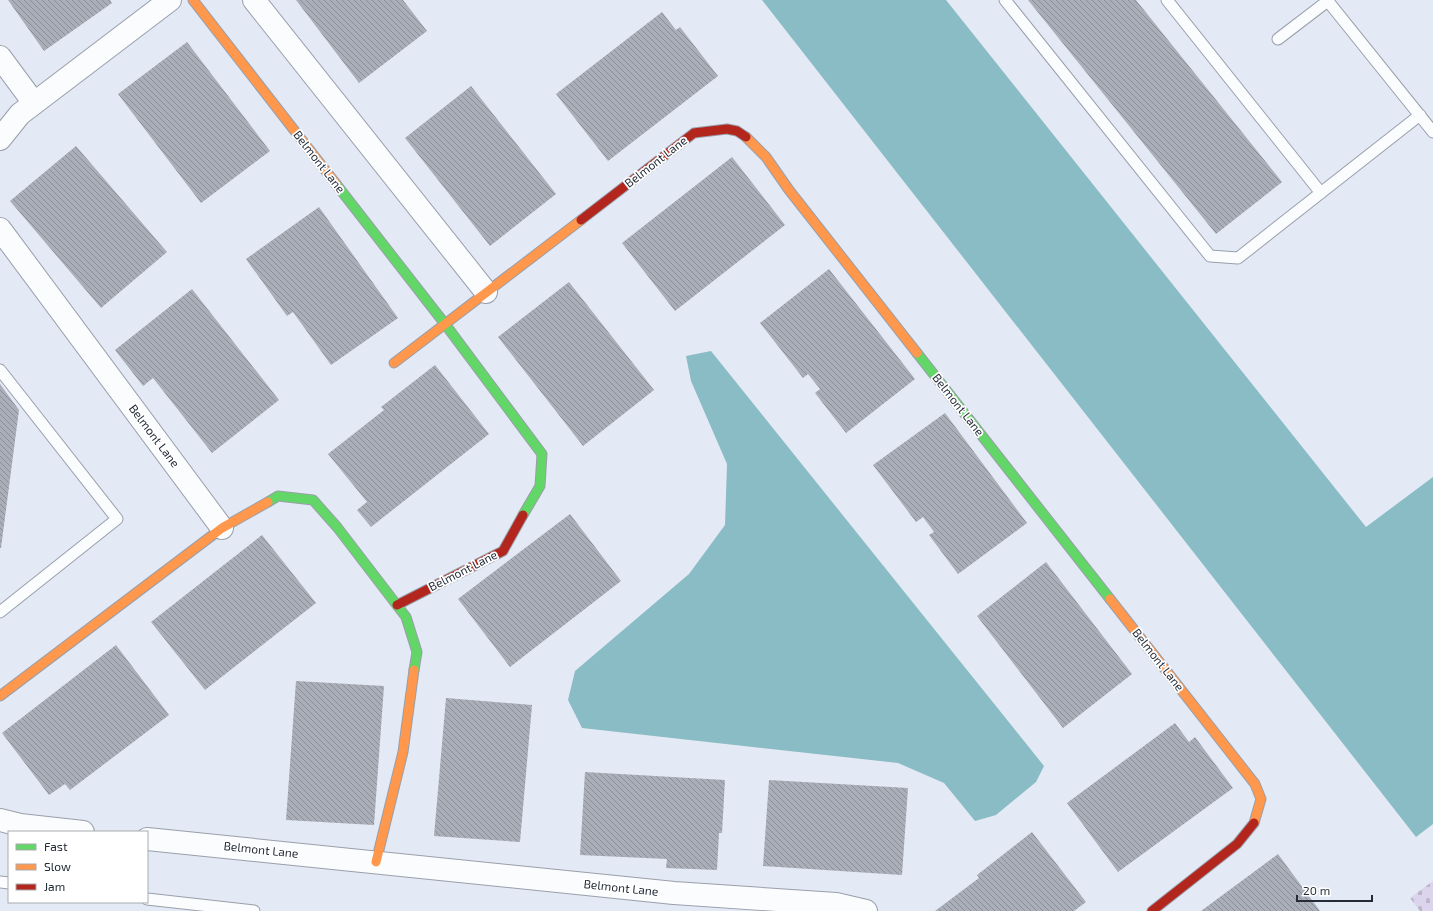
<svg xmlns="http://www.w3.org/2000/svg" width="1433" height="911" viewBox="0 0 1433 911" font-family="'Exo 2',sans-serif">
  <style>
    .cemetery { fill: url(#cemetery-stones) }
    .water { fill: #8abcc5 }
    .building { fill: url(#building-back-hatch) }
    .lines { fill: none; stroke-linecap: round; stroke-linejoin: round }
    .lane-casing { stroke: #999faa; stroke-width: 13 }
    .street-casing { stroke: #999faa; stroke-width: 24 }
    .fast-casing { stroke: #999faa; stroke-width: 11 }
    .slow-casing { stroke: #999faa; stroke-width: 11 }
    .jam-casing { stroke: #999faa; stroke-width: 11 }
    .lane { stroke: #fbfcfe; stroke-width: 11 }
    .street { stroke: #fbfcfe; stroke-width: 22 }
    .fast { stroke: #63d668; stroke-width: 9 }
    .slow { stroke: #ff974d; stroke-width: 9 }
    .jam { stroke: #b3261e; stroke-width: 9 }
    .labels { text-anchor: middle; stroke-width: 3.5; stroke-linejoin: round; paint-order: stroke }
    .street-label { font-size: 12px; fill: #242c38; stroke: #fff }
  </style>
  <defs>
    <pattern id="cemetery-stones" width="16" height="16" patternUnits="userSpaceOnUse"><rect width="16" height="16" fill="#dcd3ec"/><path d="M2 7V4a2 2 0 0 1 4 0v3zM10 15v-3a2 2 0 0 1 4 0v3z" fill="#bdb5cb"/></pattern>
    <pattern id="building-back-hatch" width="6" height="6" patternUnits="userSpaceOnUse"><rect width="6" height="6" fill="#aaaeb9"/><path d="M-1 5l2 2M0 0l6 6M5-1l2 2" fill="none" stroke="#8a8e97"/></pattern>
  </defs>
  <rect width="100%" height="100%" fill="#e3eaf5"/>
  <path class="cemetery" d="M1433 881V911H1420L1410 898Z"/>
  <path class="water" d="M762 0H946L1366 527 1433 477V824L1416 837Z
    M711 351 1044 766 1036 782 996 815 975 821 944 783 898 763 582 728 568 700 575 671 689 574 725 525 727 464 691 381 686 356Z"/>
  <path class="building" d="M8 0H110L112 3 44 51Z
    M296 0H403L427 31 359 83Z
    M1028 0H1136L1282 182 1216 234Z
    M662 12 676 30 680 27 718 76 608 161 556 94Z
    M187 42 270 151 201 203 118 94Z
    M471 86 556 194 490 246 405 138Z
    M76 146 167 252 101 308 10 201Z
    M732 157 785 225 675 311 622 243Z
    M319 207 398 318 331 365 293 312 287 316 246 259Z
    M829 269 915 379 846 433 815 393 820 389 808 374 803 378 760 323Z
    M569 282 654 390 583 446 498 337Z
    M192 289 279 400 212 453 153 378 143 386 115 350Z
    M435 365 489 434 371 527 357 510 367 502 328 454 384 410 381 407Z
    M0 384 19 410 1 548H0Z
    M945 413 1027 523 958 574 929 535 934 532 923 517 916 522 873 465Z
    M570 514 621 581 510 667 458 599Z
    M262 535 316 603 205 690 151 622Z
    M1046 562 1132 674 1063 728 977 616Z
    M116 645 169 715 70 790 65 784 49 795 2 733Z
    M296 681 384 686 374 825 286 820Z
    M446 698 532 705 520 842 434 836Z
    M1175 723 1189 742 1195 737 1233 788 1118 872 1067 803Z
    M585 772 725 780 722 833H719L717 870 666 868 667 859 580 855Z
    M769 780 908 788 902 875 763 866Z
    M1032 832 1086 902 1074 911H935L979 878 977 875Z
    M1278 854 1320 911H1201Z"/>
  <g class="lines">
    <defs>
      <path id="lane" d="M1005 0 1210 256 1238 258 1420 115
        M1167 0 1321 193
        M1327 0 1433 132
        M1278 39 1329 0
        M0 370 117 519 0 612
        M0 882 9 883
        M147 899 254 911"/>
      <path id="street" d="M254 0 486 292
        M0 57 34 103
        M0 139 20 114 170 0
        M0 229 222 528
        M0 820 20 825 83 832
        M147 839 674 893 836 904 866 911"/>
      <path id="fast" d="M336 184 445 324 542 454 540 486 523 515
        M917 353 1110 599
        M268 502 278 496 313 500 337 527 406 617 417 652 414 670"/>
      <path id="slow" d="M193 0 336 184
        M746 137 766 157 789 190 917 353
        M394 363 581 220
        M1110 599 1255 784 1261 799 1254 823
        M0 696 222 528 268 502
        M376 862 403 752 414 670"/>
      <path id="jam" d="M581 220 694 133 727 129 737 131 746 137
        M397 605 503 551 523 515
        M1152 911 1237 844 1254 823"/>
    </defs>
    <use href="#lane" class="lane-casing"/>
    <use href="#street" class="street-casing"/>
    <use href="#fast" class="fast-casing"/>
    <use href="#slow" class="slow-casing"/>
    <use href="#jam" class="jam-casing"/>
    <use href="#lane" class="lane"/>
    <use href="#street" class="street"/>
    <use href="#fast" class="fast"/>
    <use href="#slow" class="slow"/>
    <use href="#jam" class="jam"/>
  </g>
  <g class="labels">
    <g class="street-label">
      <text transform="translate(319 162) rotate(52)" y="4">Belmont Lane</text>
      <text transform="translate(656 162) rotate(-38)" y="4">Belmont Lane</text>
      <text transform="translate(958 405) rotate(52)" y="4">Belmont Lane</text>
      <text transform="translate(154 436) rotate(53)" y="4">Belmont Lane</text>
      <text transform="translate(463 571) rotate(-27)" y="4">Belmont Lane</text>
      <text transform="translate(1158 660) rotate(52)" y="4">Belmont Lane</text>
      <text transform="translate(261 850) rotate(6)" y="4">Belmont Lane</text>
      <text transform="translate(621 888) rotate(6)" y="4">Belmont Lane</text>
    </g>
  </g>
  <rect x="8" y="831" width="140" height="72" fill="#ffffff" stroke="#a7abaf"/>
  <rect x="16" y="844" width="20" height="6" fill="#63d668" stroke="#a7abaf"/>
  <text x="44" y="851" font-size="12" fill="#242c38">Fast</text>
  <rect x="16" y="864" width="20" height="6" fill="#ff974d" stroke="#a7abaf"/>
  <text x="44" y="871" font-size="12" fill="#242c38">Slow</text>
  <rect x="16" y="884" width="20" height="6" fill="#b3261e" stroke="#a7abaf"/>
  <text x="44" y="891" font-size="12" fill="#242c38">Jam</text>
  <path d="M1297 895v6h75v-6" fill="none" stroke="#242c38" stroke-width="2"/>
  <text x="1303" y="895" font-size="12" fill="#242c38" stroke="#ffffff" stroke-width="3" paint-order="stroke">20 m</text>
</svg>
